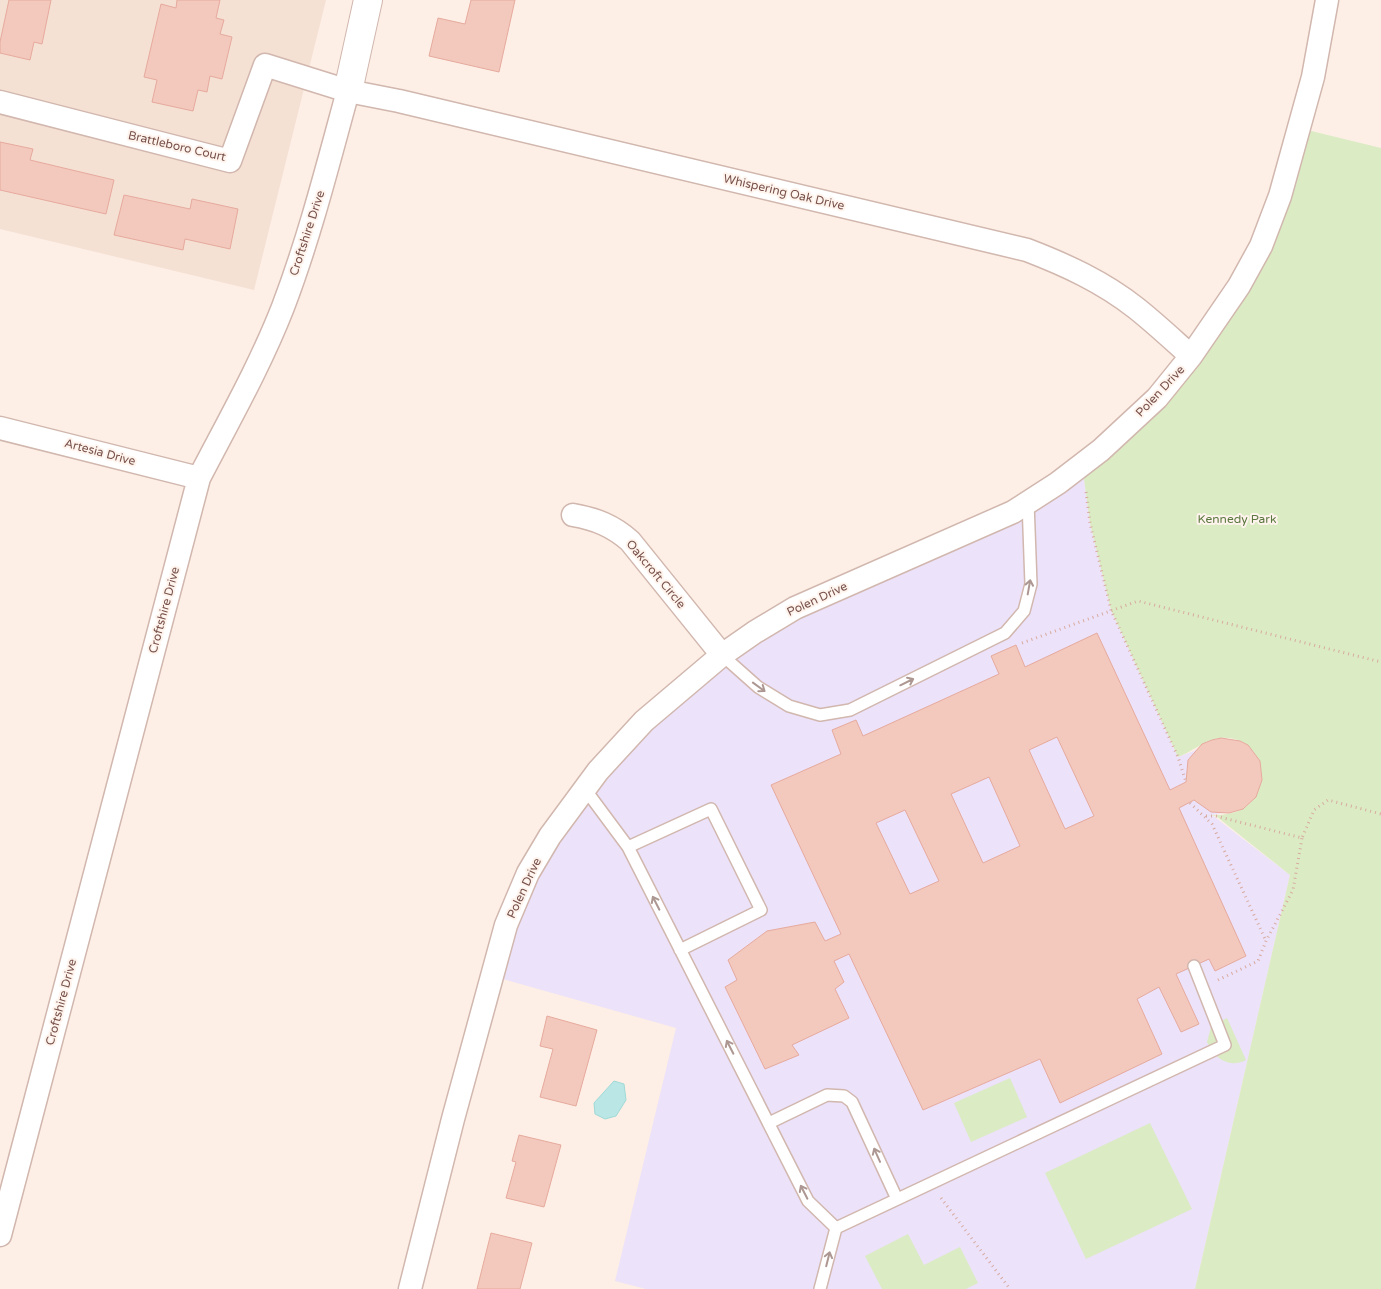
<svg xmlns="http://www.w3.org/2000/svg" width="1381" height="1289" viewBox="0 0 1381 1289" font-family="'Varela Round',sans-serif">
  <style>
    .residential { fill: #f5e0d4 }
    .education { fill: #ece2f9 }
    .green { fill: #dbebc4 }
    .water { fill: #bae7e5; stroke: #9fd9d7 }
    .building { fill: #f3c8bd; stroke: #e6aa9d; fill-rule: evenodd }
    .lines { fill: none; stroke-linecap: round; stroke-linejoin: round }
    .service-casing { stroke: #d1b7ae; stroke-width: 14 }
    .minor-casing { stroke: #d1b7ae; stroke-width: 25 }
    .tertiary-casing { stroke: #d1b7ae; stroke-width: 30 }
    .path { stroke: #d8aba0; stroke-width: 3; stroke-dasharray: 1 4; stroke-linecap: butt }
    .service { stroke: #fff; stroke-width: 11 }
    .minor { stroke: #fff; stroke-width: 22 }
    .tertiary { stroke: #fff; stroke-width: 28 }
    .oneway { stroke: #ad9792 }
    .labels { text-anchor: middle; stroke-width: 4; stroke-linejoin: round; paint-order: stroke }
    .street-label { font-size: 12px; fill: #77514a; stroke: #fff4ed }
    .park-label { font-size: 12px; fill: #5a773f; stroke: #fff4ed }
  </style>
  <rect width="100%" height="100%" fill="#fdefe6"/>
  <path class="residential" d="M0 0H326L254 290 0 229Z"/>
  <path class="education" d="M1082 464 1090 523 1111 610 1178 757 1194 751 1212 740 1221 738 1240 741 1256 752 1262 769V780L1256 797 1243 809 1212 815 1290 875 1195 1289H646L615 1281 676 1028 492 976 506 925 598 771 722 655 1013 512Z"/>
  <path class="green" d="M1299 128 1381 148V1289H1195L1290 875 1216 816H1206C1218 815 1234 815 1244 808 1276 786 1261 733 1219 738 1204 740 1192 752 1178 757L1111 610 1090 523 1082 464 1101 450 1239 286Z
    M1227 1018 1246 1060C1228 1069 1215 1058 1207 1042L1211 1027Z
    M1010 1078 1027 1117 971 1142 954 1103Z
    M1150 1123 1192 1209 1086 1259 1045 1173Z
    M908 1234 924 1265 960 1247 978 1283 966 1289H882L865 1256Z"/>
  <path class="water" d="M614 1081 624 1084 626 1100 616 1116 605 1119 595 1114 594 1103Z"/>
  <path class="building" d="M9 0H51L42 44 34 42 30 60 0 53V42Z
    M177 0H220L216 18 224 20 220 34 232 37 222 79 210 76 207 92 198 90 193 111 152 102 157 80 144 77 161 4 176 8Z
    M471 0H515L499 72 429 56 438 18 465 24Z
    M0 142 33 149 30 160 114 180 106 214 0 190Z
    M124 195 190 209 192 199 238 209 230 249 185 239 183 250 114 235Z
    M1097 633 1170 790 1186 782 1188 760 1202 744 1212 740 1221 738 1240 741 1248 745 1260 761 1262 780 1256 797 1243 809 1229 813 1211 812 1194 800 1179 808 1246 956 1215 971 1209 959 1176 974 1199 1024 1181 1032 1159 987 1137 999 1162 1054 1060 1103 1040 1059 923 1110 849 954 834 961 844 982 835 989 849 1018 792 1045 799 1055 765 1069 725 987 737 980 728 960 767 931 815 922 825 941 841 934 771 785 841 754 832 730 856 720 863 736 999 674 991 656 1016 645 1025 667ZM1057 737 1094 816 1065 829 1029 750ZM989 777 1020 846 983 863 951 794ZM905 810 939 881 910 894 876 823Z
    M547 1016 597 1030 576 1106 540 1097 553 1049 540 1046Z
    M519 1135 561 1145 544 1207 506 1198 516 1162 512 1161Z
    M491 1233 532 1243 520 1289H477Z"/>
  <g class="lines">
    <defs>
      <path id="service" d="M722 655 758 687 789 706 820 715 850 710 1005 633 1024 611 1031 584 1028 502
        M585 789 628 847 808 1201 836 1228
        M628 847 711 809 761 910 680 950
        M769 1123 827 1095 844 1096 852 1102 897 1199
        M836 1228 1225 1045 1194 966
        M820 1289 836 1228"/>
      <path id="minor" d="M0 102 230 161 265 65 348 91 399 101 1027 250C1066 265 1103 282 1136 308 1155 323 1173 340 1191 356
        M0 428 199 478
        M573 515C596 519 613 526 630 541L722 655
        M0 1235 199 478C228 422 260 366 283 307 310 236 328 164 348 91
        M410 1289 453 1119 506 925 528 873 550 836 598 771 644 721 722 655 755 632 795 608 1013 512 1058 483 1101 450 1157 398 1191 356 1239 286 1261 246 1280 196 1313 77 1327 0"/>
      <path id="tertiary" d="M348 91 368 0"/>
    </defs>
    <use href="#service" class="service-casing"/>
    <use href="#minor" class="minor-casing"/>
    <use href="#tertiary" class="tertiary-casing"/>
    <path class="path" d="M1086 492 1090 523 1111 610 1178 757 1186 782
      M1022 643 1138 601 1381 662
      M1190 803 1212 824 1266 941
      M1206 816H1216L1302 838 1314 810 1328 800 1381 814
      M1218 980 1258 961 1266 941 1293 890 1302 838
      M941 1198 1010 1289"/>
    <use href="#service" class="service"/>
    <use href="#minor" class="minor"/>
    <use href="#tertiary" class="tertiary"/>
  </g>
  <defs><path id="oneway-shaft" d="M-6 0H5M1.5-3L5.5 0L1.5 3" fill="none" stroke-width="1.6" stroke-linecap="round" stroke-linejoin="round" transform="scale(1.25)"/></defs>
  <g class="oneway">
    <use href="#oneway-shaft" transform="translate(1029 587) rotate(-80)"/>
    <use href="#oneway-shaft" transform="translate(907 682) rotate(-26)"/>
    <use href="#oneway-shaft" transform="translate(759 687) rotate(36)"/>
    <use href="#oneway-shaft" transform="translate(656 903) rotate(-117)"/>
    <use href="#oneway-shaft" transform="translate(730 1047) rotate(-117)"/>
    <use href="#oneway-shaft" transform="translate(877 1155) rotate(-114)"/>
    <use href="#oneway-shaft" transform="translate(804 1192) rotate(-117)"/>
    <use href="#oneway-shaft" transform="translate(828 1259) rotate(-76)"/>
  </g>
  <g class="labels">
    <g class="street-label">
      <text transform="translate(177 146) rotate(13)" y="4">Brattleboro Court</text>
      <text transform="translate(784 192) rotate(13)" y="4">Whispering Oak Drive</text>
      <text transform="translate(307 233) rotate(-72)" y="4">Croftshire Drive</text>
      <text transform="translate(1160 391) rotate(-47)" y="4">Polen Drive</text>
      <text transform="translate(100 452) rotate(15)" y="4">Artesia Drive</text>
      <text transform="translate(656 574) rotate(50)" y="4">Oakcroft Circle</text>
      <text transform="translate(817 599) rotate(-25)" y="4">Polen Drive</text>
      <text transform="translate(164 610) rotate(-75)" y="4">Croftshire Drive</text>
      <text transform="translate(524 888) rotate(-65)" y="4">Polen Drive</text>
      <text transform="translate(61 1002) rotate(-75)" y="4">Croftshire Drive</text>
    </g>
    <g class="park-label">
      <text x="1237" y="523">Kennedy Park</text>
    </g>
  </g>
</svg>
